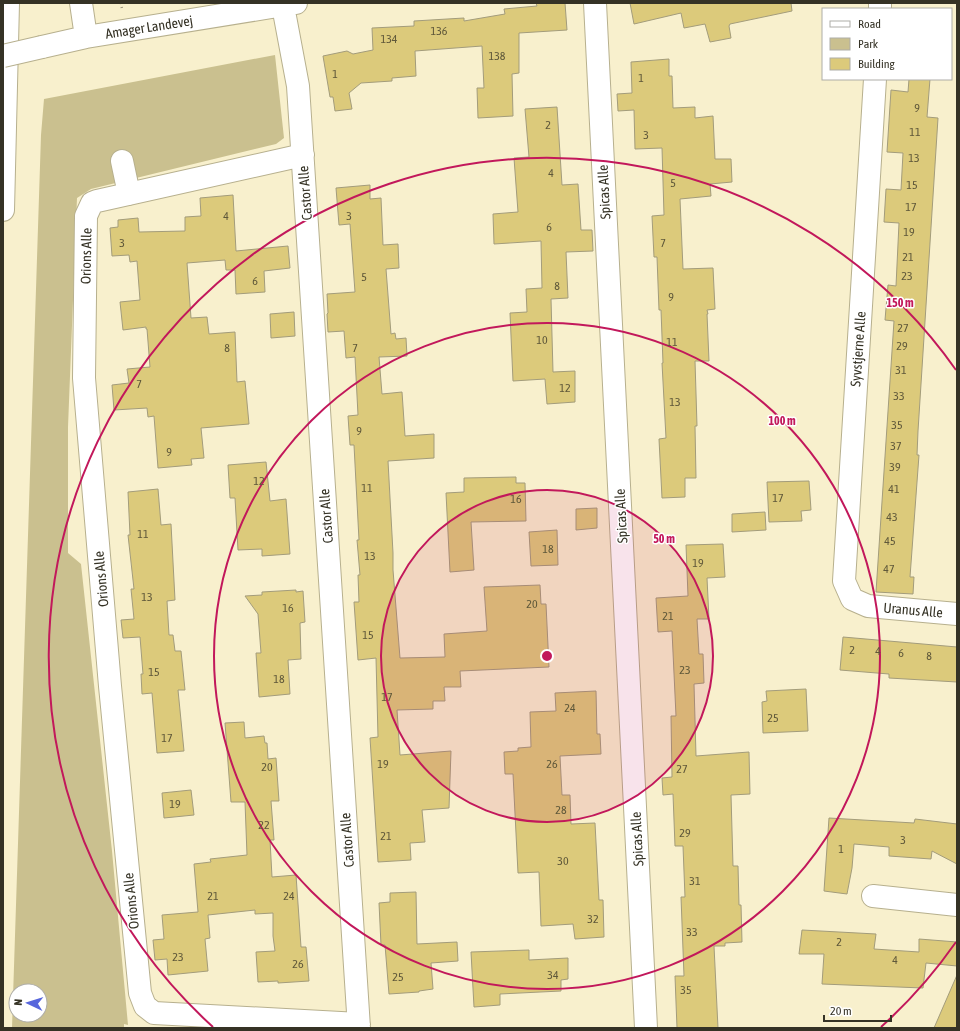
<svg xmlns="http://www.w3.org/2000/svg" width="960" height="1031" viewBox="0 0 960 1031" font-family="'Asap Condensed',sans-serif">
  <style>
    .green { fill: #cac08f; fill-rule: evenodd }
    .building { fill: #dcca7b; stroke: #a39c7b }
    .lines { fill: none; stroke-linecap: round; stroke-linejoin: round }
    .minor-casing { stroke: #b7b08e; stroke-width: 24 }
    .highway-casing { stroke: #b7b08e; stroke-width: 24 }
    .path { stroke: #9e987f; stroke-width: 2.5; stroke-dasharray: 1 3; stroke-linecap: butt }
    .minor { stroke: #fff; stroke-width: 22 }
    .highway { stroke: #fff; stroke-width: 22 }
    .minor-bridge-casing { stroke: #b7b08e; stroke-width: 24; stroke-linecap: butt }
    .minor-bridge { stroke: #fff; stroke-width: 22 }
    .ring { fill: none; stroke: #c2185b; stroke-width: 2 }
    .labels { text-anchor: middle; stroke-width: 3; stroke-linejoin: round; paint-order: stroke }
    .number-label { font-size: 12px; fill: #5f583a }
    .street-label { font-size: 14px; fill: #353225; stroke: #fff }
    .centre { fill: #c2185b; stroke: #fff; stroke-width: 2 }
    .ring-label { font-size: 12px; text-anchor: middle; font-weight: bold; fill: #c2185b; stroke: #fff; stroke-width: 3; stroke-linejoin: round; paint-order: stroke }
  </style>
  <rect width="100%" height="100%" fill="#f8f0cd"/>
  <path class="green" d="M275 55 284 138 276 144 91 189 77 198 68 427V553L81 564 112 851 128 1025 124 1024V1028H12L41 135 44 99ZM16 991H40V1015H16Z"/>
  <path class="building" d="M536 3H565L567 30 519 33V73L512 74 513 116 478 118 477 88H484L482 46 415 51 416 76 392 78V81L361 83 349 93 352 109 335 111 333 97H330L323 56 347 51 353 54 373 50 372 28 414 26V21L464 18V21L505 14 504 9 537 6Z
    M630 3H791L792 11 730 24 729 26 731 38 710 42 705 24 684 28 681 13 634 24Z
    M669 59V76H672L673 108 695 107V118L713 116 715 159H731L732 182 710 184 711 196 680 199 683 269 713 268 715 309 707 310 708 314H707L709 361H695L697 426H695L696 478H685V497L662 498 659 439 666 438 662 363H663L661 310H659L657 257H654L652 216 664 215 662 148 635 149 634 110 618 111 617 94 632 93 631 62Z
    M909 79H930L927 117 938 118 918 431 917 455H919L910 577H914L913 594 876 592 894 321 885 320 888 285 896 286 899 223 884 222 886 189 901 190 903 153 887 152 891 90 908 92Z
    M557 107 562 185 578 184 581 230H592L593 251 566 252 568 298 551 299 553 372 575 371V402L547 404 545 379 513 381 510 313 527 312 526 289 542 288 541 241 494 244 493 214 518 212 514 158 529 157 525 109Z
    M370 185V199L381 198 383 245 398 244 399 268 386 269 391 334 395 333 396 339 406 338 407 356 379 357 382 394 402 392 405 436 434 434V458L388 461 393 553V570L400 658 445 657 444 634 487 631 484 587 540 585 541 604H546L549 667 460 671 461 687H444L445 701H433V709L397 710 400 755 451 751 449 808 422 810 425 842 410 843 411 860 378 862 370 738 378 737 376 658 358 660 354 602H359L358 575H360L357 540H359L354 445H350L348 416 358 415 355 357 346 358 344 331 328 332 327 314 328 313 327 294 355 292 350 224 339 225 336 188Z
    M233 195 236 251 288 246 290 268 264 271 265 292 236 294 235 270H226L225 260 187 263 191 318 207 317 209 334 235 332 237 382 245 381 249 424 201 428 204 458 191 459 192 465 158 468 154 416 148 417 147 408 114 410 112 385 129 383 127 369 150 367 147 329H146V327L123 330 120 302 140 300 137 261 130 262 129 255 112 256 110 228 118 227V220L138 218 139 232 185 231V217L201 216 200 198Z
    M294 312 295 336 271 338 270 314Z
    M266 462 270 501 286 499 290 554 262 556V549L238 550 235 498H230L228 465Z
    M516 477V483H525L526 521 471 522 474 570 450 572 446 493 464 492V478Z
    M809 481 811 510 801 511 802 521 769 522 767 482Z
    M158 489 161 525 171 524 175 600 167 601 169 635H173L175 651H181L185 690H178L184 751 157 753 152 693 142 694 141 674H143L140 637 123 638 121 620 134 619 131 589H134L128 535H130L128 492Z
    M597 508V528L576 530V509Z
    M765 512 766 530 732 532V514Z
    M557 530 558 565 531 566 529 532Z
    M723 544 725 577 707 578 709 619H697L699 654H703L704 683 694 684 696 756 749 752 750 794 731 795 733 866H738L739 905H741L742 942 725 943V946H714L718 1028H677L675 976H684L681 897H685L683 846H675L673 794 663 795 662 778 672 777 671 716H676L672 631 658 632 656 598 688 596 686 545Z
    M296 590V592L303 591 305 622 300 623 301 659 288 660 290 694 259 697 256 653H261L258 614 245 596 262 595V592Z
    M843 637 957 647V682L889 678V674L840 670Z
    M806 689 808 731 763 733 762 702 767 701 766 691Z
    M596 691 597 734H600L601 754 560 756 562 795H570L571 824 595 823 599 900H603L604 937 575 939 573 924 541 926 539 872 518 873 513 774H505L504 752 518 751V748L531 747 530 712 556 711 555 693Z
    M244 722 245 738 264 736 265 743H267L268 759 276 758 279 801H271L274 840H270L272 877 296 875 301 947H306L309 981 278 983V981L258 982 256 952 275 951 273 936V913L255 914V910L208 915 210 938 205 939 208 971 168 975 167 959 155 960 153 940 164 939 162 915 198 912 194 864 211 862 210 859 247 855 245 802H231L225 723Z
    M191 790 194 815 164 818 162 793Z
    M829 818 914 823 915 819 957 824V864L932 851 931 859 889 856V847L854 844 852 868 847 894 824 891Z
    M416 892 417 944 457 942 458 961 431 963 433 989 419 991V992L389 994 385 945H381L379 903 390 902V893Z
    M802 930 876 934 874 949 919 952V939L957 942V966L926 963 923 988 822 984 824 954H799Z
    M529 950V960L568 958V979L561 980V991L500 994V1005L474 1007 471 952Z
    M957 975V1028H934Z"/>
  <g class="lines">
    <defs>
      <path id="minor" d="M81 3 86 37
        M595 3 646 1028
        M283 6 298 86 359 1028
        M880 9V3
        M42 47 86 37 296 3
        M875 79 844 581 852 599 868 606 957 614
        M303 155 97 201 92 203 86 216 84 378 110 686 140 993 145 1006 154 1013 359 1024
        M122 161 129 194
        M873 896 957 905"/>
      <path id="highway" d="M3 210 8 3"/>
    </defs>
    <use href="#minor" class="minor-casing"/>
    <use href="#highway" class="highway-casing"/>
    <path class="path" d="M121 3 122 9"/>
    <use href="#minor" class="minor"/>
    <use href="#highway" class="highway"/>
    <defs>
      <path id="minor-bridge" d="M3 56 42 47"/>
    </defs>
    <use href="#minor-bridge" class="minor-bridge-casing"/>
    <use href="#minor-bridge" class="minor-bridge"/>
  </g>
  <circle cx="547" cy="656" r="166" fill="#c2185b" fill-opacity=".12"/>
  <g class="ring">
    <circle cx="547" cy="656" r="166"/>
    <circle cx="547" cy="656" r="333"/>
    <path d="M956 942A499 499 0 0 1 881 1027M213 1027A499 499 0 1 1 956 370"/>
  </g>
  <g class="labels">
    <g class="number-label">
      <text x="439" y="35">136</text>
      <text x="389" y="43">134</text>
      <text x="497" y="60">138</text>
      <text x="335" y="78">1</text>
      <text x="641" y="82">1</text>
      <text x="917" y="112">9</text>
      <text x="548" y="129">2</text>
      <text x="915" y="136">11</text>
      <text x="646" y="139">3</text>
      <text x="914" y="162">13</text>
      <text x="551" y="177">4</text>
      <text x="673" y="187">5</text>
      <text x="912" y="189">15</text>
      <text x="911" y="211">17</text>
      <text x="226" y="220">4</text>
      <text x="349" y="220">3</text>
      <text x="549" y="231">6</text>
      <text x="909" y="236">19</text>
      <text x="122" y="247">3</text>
      <text x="663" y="247">7</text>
      <text x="908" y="261">21</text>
      <text x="907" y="280">23</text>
      <text x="364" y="281">5</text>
      <text x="255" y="285">6</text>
      <text x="557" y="290">8</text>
      <text x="671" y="301">9</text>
      <text x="903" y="332">27</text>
      <text x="542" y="344">10</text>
      <text x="672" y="346">11</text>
      <text x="902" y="350">29</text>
      <text x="227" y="352">8</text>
      <text x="355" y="352">7</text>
      <text x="901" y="374">31</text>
      <text x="139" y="388">7</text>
      <text x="565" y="392">12</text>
      <text x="899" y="400">33</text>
      <text x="675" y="406">13</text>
      <text x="897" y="429">35</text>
      <text x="359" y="435">9</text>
      <text x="896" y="450">37</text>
      <text x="169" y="456">9</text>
      <text x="895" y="471">39</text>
      <text x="259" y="485">12</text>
      <text x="367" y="492">11</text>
      <text x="894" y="493">41</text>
      <text x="778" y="502">17</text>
      <text x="516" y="503">16</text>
      <text x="892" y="521">43</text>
      <text x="143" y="538">11</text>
      <text x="890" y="545">45</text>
      <text x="548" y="553">18</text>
      <text x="370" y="560">13</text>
      <text x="698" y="567">19</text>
      <text x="889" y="573">47</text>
      <text x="147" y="601">13</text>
      <text x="532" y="608">20</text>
      <text x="288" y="612">16</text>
      <text x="668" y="620">21</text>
      <text x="368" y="639">15</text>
      <text x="852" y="654">2</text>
      <text x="878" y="655">4</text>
      <text x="901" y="657">6</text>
      <text x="929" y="660">8</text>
      <text x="685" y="674">23</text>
      <text x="154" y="676">15</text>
      <text x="279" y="683">18</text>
      <text x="387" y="701">17</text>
      <text x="570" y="712">24</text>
      <text x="773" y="722">25</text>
      <text x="167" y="742">17</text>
      <text x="383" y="768">19</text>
      <text x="552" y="768">26</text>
      <text x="267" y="771">20</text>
      <text x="682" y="773">27</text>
      <text x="175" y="808">19</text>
      <text x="561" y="814">28</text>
      <text x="264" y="829">22</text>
      <text x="685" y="837">29</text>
      <text x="386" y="840">21</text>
      <text x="903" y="844">3</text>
      <text x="841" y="853">1</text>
      <text x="563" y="865">30</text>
      <text x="695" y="885">31</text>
      <text x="213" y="900">21</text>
      <text x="289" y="900">24</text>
      <text x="593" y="923">32</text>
      <text x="692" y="936">33</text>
      <text x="839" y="946">2</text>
      <text x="178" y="961">23</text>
      <text x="895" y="964">4</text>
      <text x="298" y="968">26</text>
      <text x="553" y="979">34</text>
      <text x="398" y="981">25</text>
      <text x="686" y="994">35</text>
    </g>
    <g class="street-label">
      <text transform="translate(149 27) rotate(-9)" y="5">Amager Landevej</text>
      <text transform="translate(604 192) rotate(-93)" y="5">Spicas Alle</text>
      <text transform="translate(305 193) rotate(-94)" y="5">Castor Alle</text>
      <text transform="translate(86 256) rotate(-89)" y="5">Orions Alle</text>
      <text transform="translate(858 349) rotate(-86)" y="5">Syvstjerne Alle</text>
      <text transform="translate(326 516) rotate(-94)" y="5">Castor Alle</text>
      <text transform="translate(621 516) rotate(-93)" y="5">Spicas Alle</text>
      <text transform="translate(101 579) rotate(-95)" y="5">Orions Alle</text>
      <text transform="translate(913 610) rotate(5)" y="5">Uranus Alle</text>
      <text transform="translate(637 839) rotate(-93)" y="5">Spicas Alle</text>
      <text transform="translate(347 840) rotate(-94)" y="5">Castor Alle</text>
      <text transform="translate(131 901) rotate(-96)" y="5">Orions Alle</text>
    </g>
  </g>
  <circle cx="547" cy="656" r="6" class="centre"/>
  <g class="ring-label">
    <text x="900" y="307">150 m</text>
    <text x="782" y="425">100 m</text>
    <text x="664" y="543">50 m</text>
  </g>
  <rect width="960" height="1031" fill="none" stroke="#353225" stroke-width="8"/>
  <rect x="822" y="8" width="130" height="72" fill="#ffffff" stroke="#aeada8"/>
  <rect x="830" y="21" width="20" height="6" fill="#ffffff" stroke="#aeada8"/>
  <text x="858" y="28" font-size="12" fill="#353225">Road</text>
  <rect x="830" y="38" width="20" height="12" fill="#cac08f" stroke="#aeada8"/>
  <text x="858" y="48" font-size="12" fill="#353225">Park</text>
  <rect x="830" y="58" width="20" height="12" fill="#dcca7b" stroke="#aeada8"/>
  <text x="858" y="68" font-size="12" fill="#353225">Building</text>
  <g transform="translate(28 1003) rotate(274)"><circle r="19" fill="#ffffff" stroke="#aeada8"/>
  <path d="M0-3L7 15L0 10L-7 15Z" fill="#5766dc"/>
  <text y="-6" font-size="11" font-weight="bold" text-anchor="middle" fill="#353225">N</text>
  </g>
  <path d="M824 1015v6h67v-6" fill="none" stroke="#353225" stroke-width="2"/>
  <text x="830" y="1015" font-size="12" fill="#353225" stroke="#ffffff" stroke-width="3" paint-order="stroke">20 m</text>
</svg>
